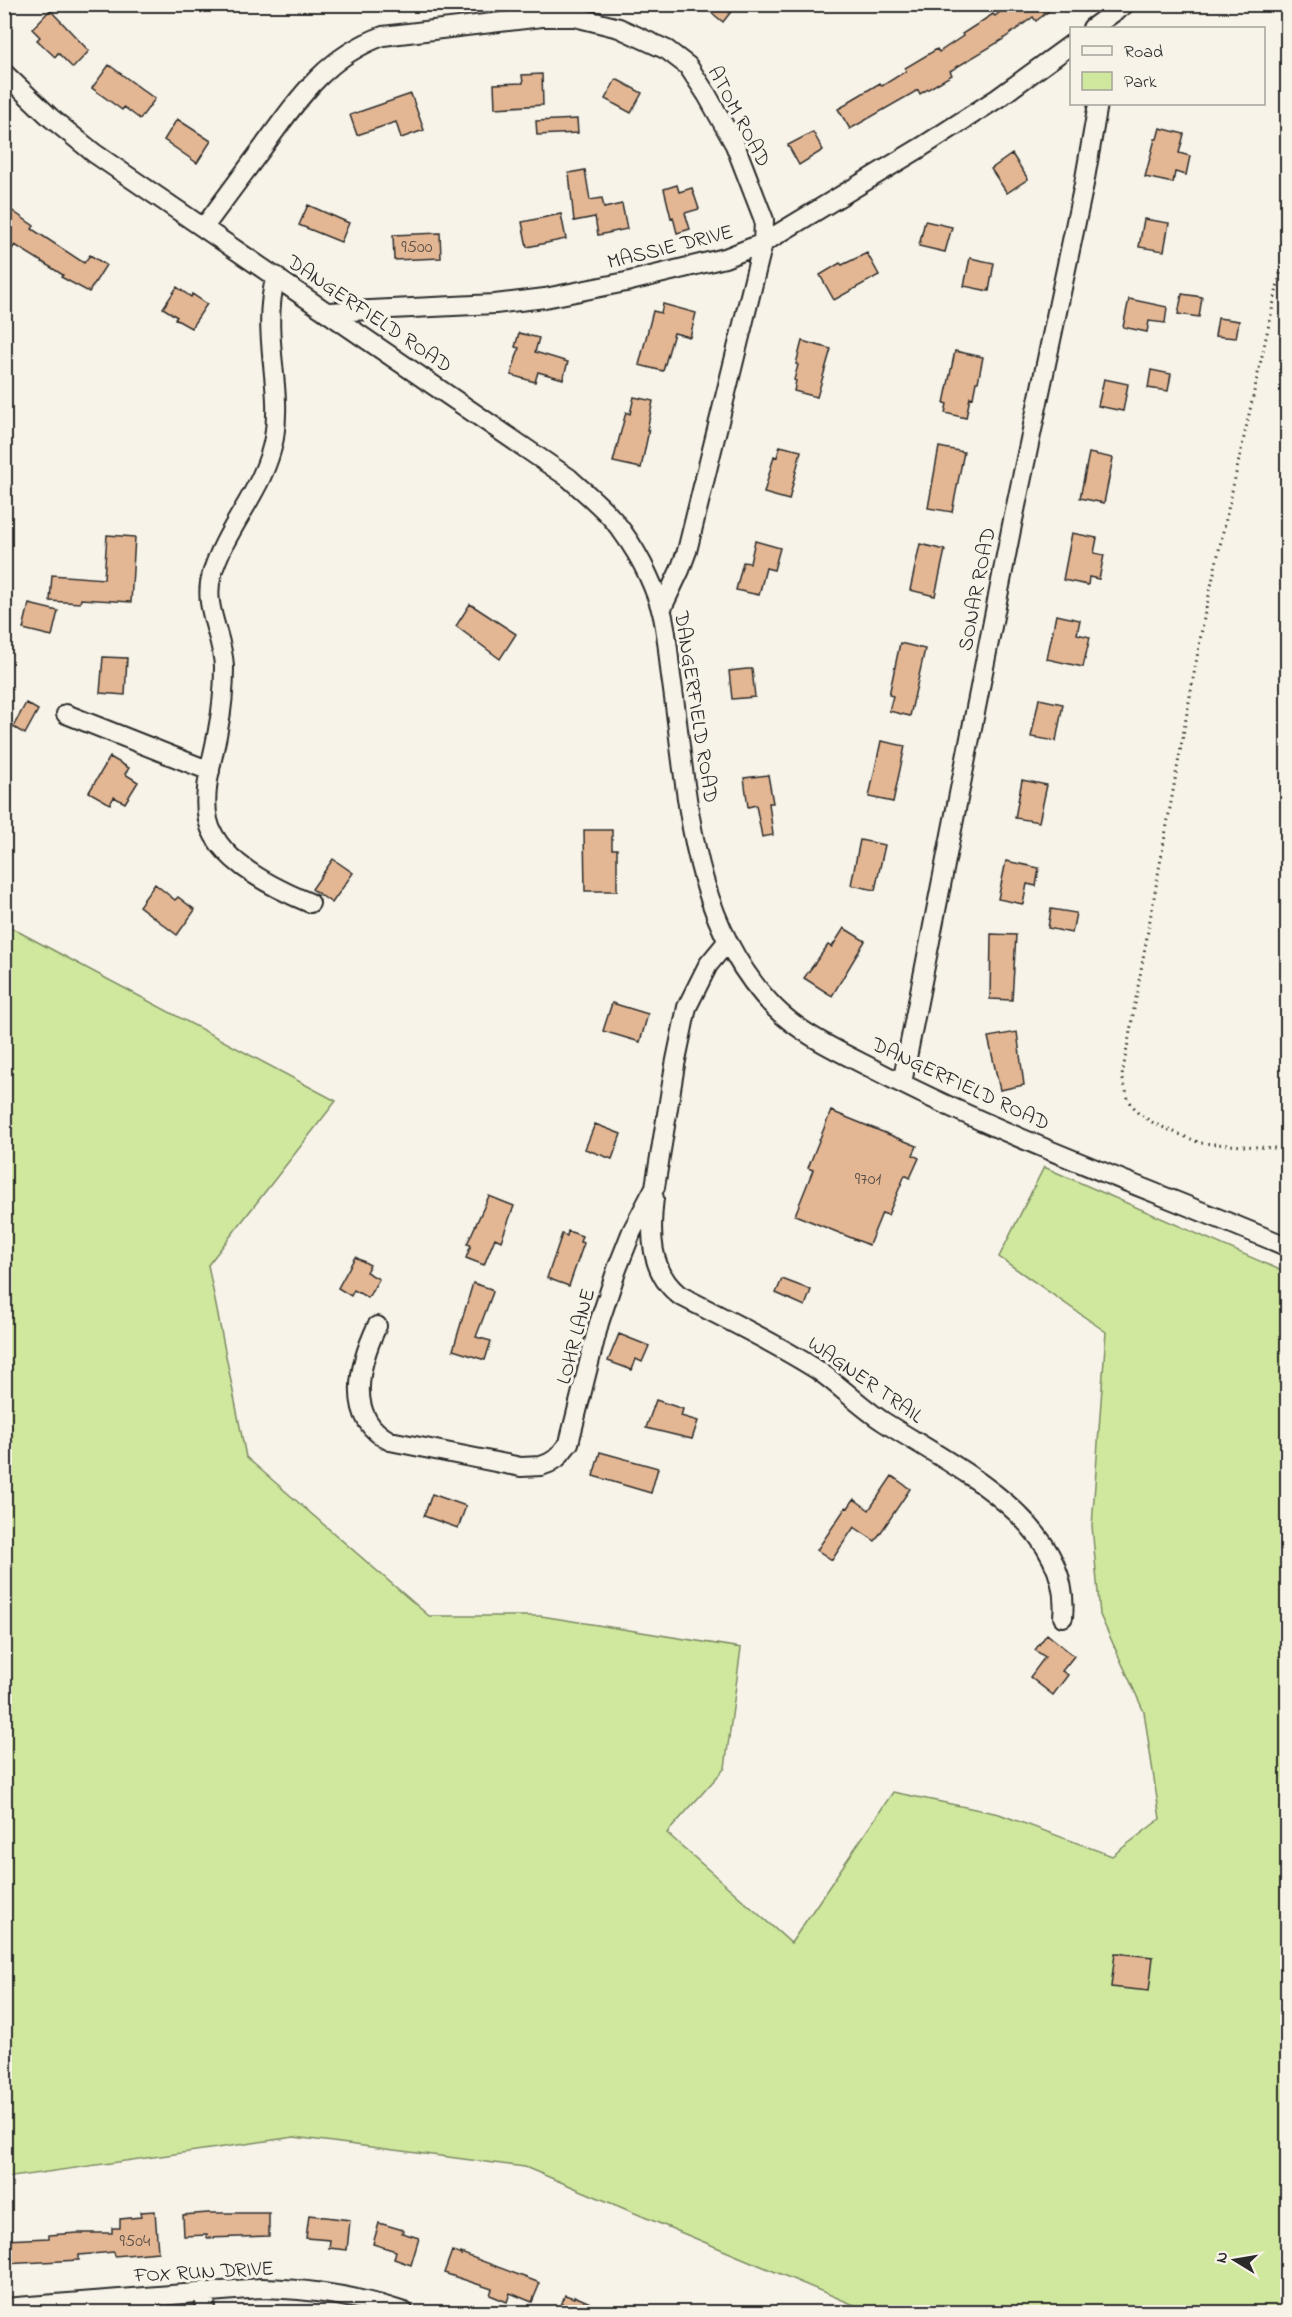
<svg xmlns="http://www.w3.org/2000/svg" width="1292" height="2317" viewBox="0 0 1292 2317" font-family="'Indie Flower',sans-serif">
  <style>
    .green { fill: #cfe89e; stroke: #7d8a64; stroke-width: 1.5 }
    .building { fill: #e4b794; stroke: #2b2b2b; stroke-width: 1.5 }
    .lines { fill: none; stroke-linecap: round; stroke-linejoin: round }
    .minor-casing { stroke: #2b2b2b; stroke-width: 22 }
    .path { stroke: #2b2b2b; stroke-width: 3; stroke-dasharray: 1.5 4.5; stroke-linecap: butt }
    .minor { stroke: #f7f3e8; stroke-width: 18 }
    .labels { text-anchor: middle; stroke-width: 6; stroke-linejoin: round; paint-order: stroke }
    .number-label { font-size: 18px; fill: #594e45 }
    .street-label { font-size: 21px; fill: #2b2b2b; stroke: #f7f3e8 }
  </style>
  <rect width="100%" height="100%" fill="#f7f3e8"/>
  <filter id="ink" filterUnits="userSpaceOnUse"><feTurbulence type="fractalNoise" baseFrequency=".0167" numOctaves="2"/><feDisplacementMap in="SourceGraphic" scale="12" xChannelSelector="R" yChannelSelector="G"/><feConvolveMatrix kernelMatrix="1 2 1 2 8 2 1 2 1" color-interpolation-filters="sRGB"/></filter>
  <g filter="url(#ink)">
    <path class="green" d="M4 924 336 1101 208 1265 246 1457 429 1616H541L741 1648 725 1768 667 1833 791 1943 893 1792 999 1814 1112 1856 1160 1819 1144 1712 1100 1615 1092 1526 1106 1332 999 1257 1044 1167 1287 1273V2312H871L525 2167 294 2137 5 2178Z"/>
    <path class="building" d="M701 4H737L723 22Z
      M1010 4H1058L1036 21 1033 17 1002 40 950 71 952 75 920 94 918 90 850 129 838 109 849 103 848 102 880 83 882 86 906 71 905 68 937 49 939 52 963 36 962 34 993 14 995 16Z
      M50 10 89 51 73 68 58 53 55 57 37 40 40 37 32 29Z
      M109 65 155 99 140 119 124 107 122 110 92 88Z
      M542 74 543 105 495 108 494 84 523 83 522 75Z
      M616 79 642 93 631 113 605 99Z
      M411 94 424 130 401 138 396 122 357 135 350 115Z
      M177 119 211 141 197 163 164 140Z
      M577 119 578 133 537 135 536 121Z
      M1160 128 1184 134 1179 153 1190 156 1186 175 1175 172 1173 183 1145 177 1155 139H1157Z
      M813 132 823 150 799 165 788 145Z
      M1012 154 1028 179 1007 193 991 169Z
      M585 170 590 200 602 198 604 208 622 204 627 229 598 235 595 217 574 221 569 173Z
      M677 185 679 192 692 188 699 209 685 213 690 229 677 233 673 217 671 218 664 189Z
      M4 205 34 226 32 229 84 263 90 255 106 265 89 292 61 277 63 275 15 245 4 260Z
      M308 205 349 223 341 242 299 225Z
      M561 214 566 239 527 247 522 222Z
      M1144 219 1169 223 1164 251 1139 247Z
      M925 221 952 227 945 252 919 246Z
      M440 233 441 258 394 260 393 235Z
      M867 253 879 275 834 300 820 275 840 263 842 265Z
      M970 258 994 263 989 291 964 286Z
      M177 287 191 297 192 294 207 304 191 328 175 319 177 317 163 308Z
      M1182 294 1202 297 1199 317 1178 314Z
      M1129 299 1167 307 1165 323 1149 321 1147 332 1123 327Z
      M663 304 696 313 690 337 674 333 663 371 639 365 653 311 661 313Z
      M1218 318 1239 321 1236 338 1215 336Z
      M519 333 539 338 535 352 568 362 563 379 538 372 535 382 511 375 519 348 515 347Z
      M802 341 831 349 817 397 794 391 796 381 794 380 798 365 796 364Z
      M955 351 983 357 978 382H976L973 398 970 397 966 418 945 413 947 404 944 403Z
      M1151 370 1171 374 1168 391 1148 388Z
      M1104 379 1128 384 1123 411 1098 406Z
      M634 397 653 401 647 430H649L641 468 613 462 626 412 630 414Z
      M780 446 801 451 789 500 764 493 774 456 777 457Z
      M939 447 964 452 952 512 928 508Z
      M1089 453 1113 458 1104 503 1080 498Z
      M1072 533 1097 538 1094 553 1104 555 1099 579 1089 577 1088 585 1063 580Z
      M107 535 135 537 131 602 81 599 80 603 50 601 52 575 104 579Z
      M755 541 780 548 774 570 766 568 759 595 736 590 743 562 750 563Z
      M920 544 945 550 935 596 910 590Z
      M29 604 58 611 52 636 23 629Z
      M470 604 516 634 500 659 456 626Z
      M1056 615 1080 620 1077 634 1090 637 1083 667 1047 659Z
      M900 643 925 649 910 716 889 711 893 696 889 695Z
      M103 657 127 658 125 695 100 693Z
      M747 669H752L755 697 732 699 729 671Z
      M1039 699 1063 704 1056 741 1031 737Z
      M26 703 38 710 25 734 13 727Z
      M881 741 905 746 893 802 869 797Z
      M110 757 129 768 125 774 138 782 125 803 114 797 110 804 89 792Z
      M768 775 773 803H769L773 835 762 837 756 805 748 807 744 778Z
      M1022 780 1047 785 1039 822 1015 818Z
      M584 830H612V849H617V891H585Z
      M860 840 885 845 875 890 851 885Z
      M333 859 353 873 332 903 312 889Z
      M1006 861 1039 868 1036 886 1027 884 1023 904 998 899Z
      M155 884 175 900 178 897 195 910 177 935 139 906Z
      M1051 909 1076 913 1072 933 1048 928Z
      M844 928 865 941 832 996 804 978 828 945 832 947Z
      M991 934 1016 935 1012 1000 990 999Z
      M612 1003 648 1014 640 1042 603 1031Z
      M1017 1032 1024 1085 1000 1090 988 1037Z
      M831 1111 917 1146 913 1155 919 1158 910 1178 905 1175 888 1215 882 1213 869 1245 795 1215 813 1170 808 1168Z
      M595 1124 621 1134 612 1159 585 1149Z
      M489 1196 514 1206 501 1241 495 1238 484 1265 466 1258 471 1245 467 1244Z
      M568 1231 582 1236 580 1242 584 1243 569 1286 547 1278 562 1234 567 1236Z
      M355 1257 370 1265 366 1272 379 1279 368 1298 354 1290 351 1296 338 1288Z
      M782 1279 811 1290 805 1306 776 1293Z
      M473 1283 491 1289 493 1292 476 1337 491 1341 485 1360 453 1350Z
      M619 1334 649 1346 642 1362 636 1359 632 1370 608 1361Z
      M656 1400 683 1409 681 1416 698 1421 692 1439 646 1428Z
      M600 1452 658 1468 651 1493 593 1476Z
      M892 1476 910 1489 875 1541 854 1527 832 1560 817 1550 846 1507 848 1508 854 1499 869 1510Z
      M432 1494 466 1506 458 1528 424 1516Z
      M1047 1634 1074 1656 1062 1671 1068 1675 1053 1695 1030 1677 1045 1657 1035 1650Z
      M1115 1953 1153 1957 1149 1991 1111 1987Z
      M155 2211 158 2252 115 2256 114 2252 79 2255V2260L4 2264V2240L49 2238V2235L78 2233H112V2228H120V2219L141 2217 140 2212Z
      M208 2213H269V2236L207 2238V2235L184 2236 183 2215Z
      M309 2215 350 2220 347 2250 329 2248 330 2240 306 2238Z
      M379 2223 403 2230 402 2233 419 2238 411 2265 394 2259 396 2251 373 2244Z
      M452 2251 461 2255V2253L540 2283 532 2302 510 2293 507 2302 490 2295 492 2289 444 2273Z
      M565 2295 574 2298V2296L613 2313H558Z"/>
    <g class="lines">
      <defs>
        <path id="minor" d="M1092 28 1125 4
          M4 73 51 118 94 153 569 478C585 493 602 506 615 522 635 547 652 579 661 609 668 632 668 659 672 683 688 795 690 922 775 1008 804 1037 847 1055 883 1074 1013 1141 1153 1190 1288 1247
          M204 227C224 200 244 173 264 146 298 99 327 56 383 36L542 17H575L619 28 667 50 688 66 707 95 735 145 764 220 763 243 687 551 680 570 661 610
          M276 276C260 333 283 384 274 438 265 489 226 526 212 574 202 606 223 635 224 667 224 688 222 710 218 730 213 759 202 791 208 820 217 861 276 889 310 903
          M329 312 495 304 545 298 626 282 725 258 763 243 920 148 998 98 1072 44
          M66 714 210 771
          M902 1083 1013 520 1084 184 1098 104
          M654 1198C650 1232 649 1271 679 1295 725 1319 772 1341 816 1369 840 1385 860 1407 884 1422 951 1465 1073 1522 1063 1617
          M377 1326C360 1362 344 1418 390 1441L521 1467 541 1466 549 1463 557 1458 569 1443 599 1323 617 1269 632 1231 655 1187 675 1065 687 1007 708 965 727 942
          M204 2291 206 2312
          M4 2308 261 2288C310 2289 357 2296 404 2312"/>
      </defs>
      <use href="#minor" class="minor-casing"/>
      <path class="path" d="M1288 238 1204 618 1122 1076 1128 1099 1138 1113 1155 1124 1200 1143 1288 1149"/>
      <use href="#minor" class="minor"/>
    </g>
  </g>
  <g class="labels">
    <g class="number-label">
      <text x="417" y="252">9500</text>
      <text x="868" y="1184">9701</text>
      <text x="135" y="2246">9504</text>
    </g>
    <g class="street-label">
      <text transform="translate(740 116) rotate(62)" y="7">ATOM ROAD</text>
      <text transform="translate(670 246) rotate(-14)" y="7">MASSIE DRIVE</text>
      <text transform="translate(370 313) rotate(34)" y="7">DANGERFIELD ROAD</text>
      <text transform="translate(976 589) rotate(-79)" y="7">SONAR ROAD</text>
      <text transform="translate(697 707) rotate(81)" y="7">DANGERFIELD ROAD</text>
      <text transform="translate(961 1083) rotate(25)" y="7">DANGERFIELD ROAD</text>
      <text transform="translate(575 1336) rotate(-75)" y="7">LOHR LANE</text>
      <text transform="translate(866 1379) rotate(35)" y="7">WAGNER TRAIL</text>
      <text transform="translate(204 2271) rotate(-3)" y="7">FOX RUN DRIVE</text>
    </g>
  </g>
  <rect width="1292" height="2317" fill="none" stroke="#f7f3e8" stroke-width="24"/>
  <rect x="12" y="12" width="1268" height="2293" fill="none" stroke="#2b2b2b" stroke-width="2" filter="url(#ink)"/>
  <rect x="1070" y="27" width="195" height="78" fill="#f7f3e8" stroke="#a5a39c" stroke-width="1.5"/>
  <rect x="1082" y="46" width="30" height="9" fill="#f7f3e8" stroke="#a5a39c" stroke-width="1.5"/>
  <text x="1124" y="57" font-size="18" fill="#2b2b2b">Road</text>
  <rect x="1082" y="72" width="30" height="18" fill="#cfe89e" stroke="#a5a39c" stroke-width="1.5"/>
  <text x="1124" y="87" font-size="18" fill="#2b2b2b">Park</text>
  <g transform="translate(1235 2260) rotate(281)" stroke="#f7f3e8" stroke-width="4.5" paint-order="stroke">
  <path d="M0-4.5L10 22L0 15L-10 22Z" fill="#2b2b2b"/>
  <text y="-9" font-size="16" font-weight="bold" text-anchor="middle" fill="#2b2b2b">N</text>
  </g>
</svg>
